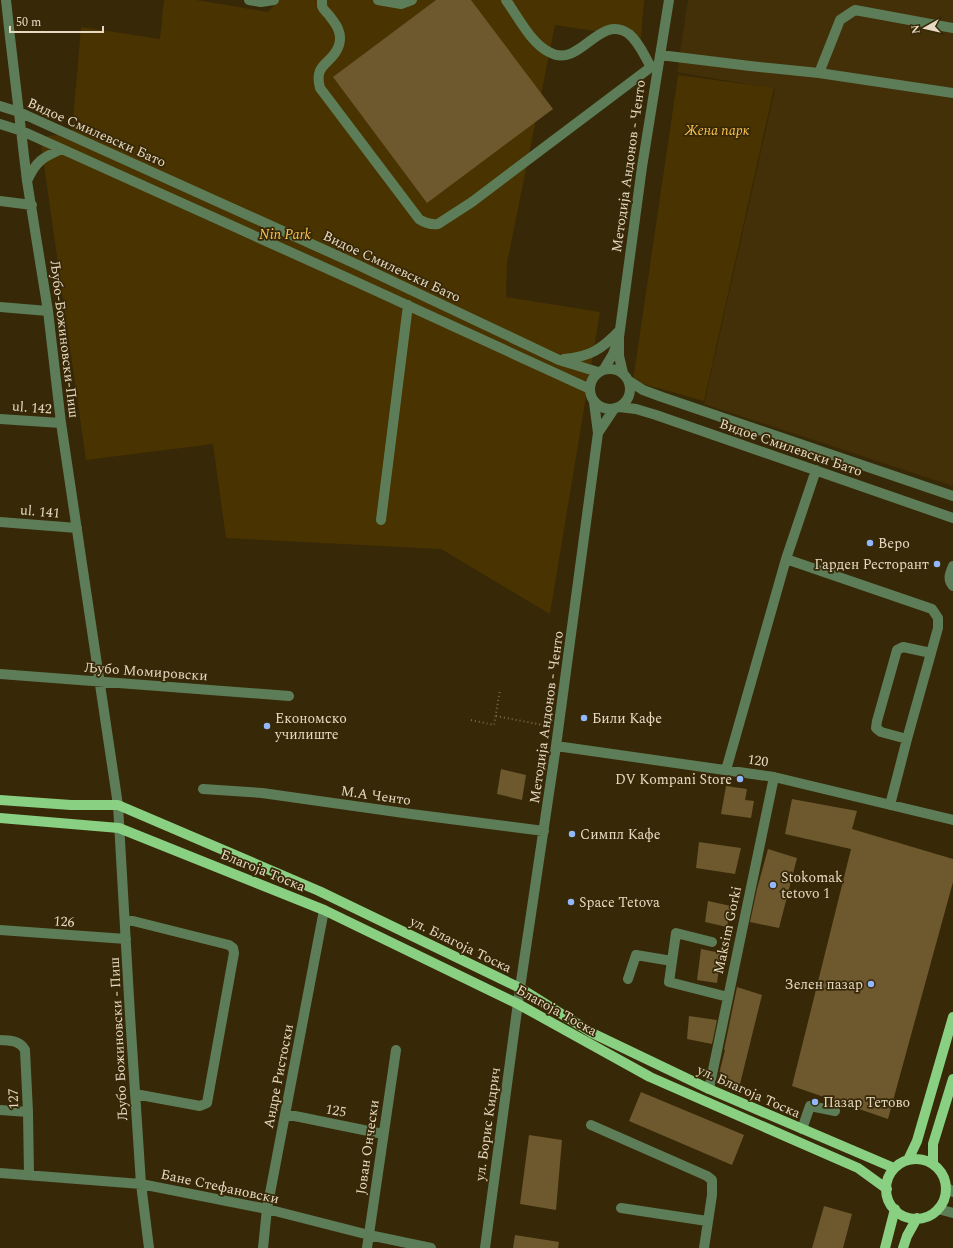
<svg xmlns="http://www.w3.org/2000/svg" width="953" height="1248" viewBox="0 0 953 1248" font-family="Spectral,serif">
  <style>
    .built { fill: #433008 }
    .green { fill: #493300 }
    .building { fill: #6e582e }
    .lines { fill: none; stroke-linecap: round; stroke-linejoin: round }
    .path { stroke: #786a4c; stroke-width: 2; stroke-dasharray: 1 3; stroke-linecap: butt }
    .minor { stroke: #5c7d58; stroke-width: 10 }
    .major { stroke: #89d083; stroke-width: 10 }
    .poi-dot { fill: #92b7fd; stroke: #372807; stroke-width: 1.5 }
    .labels { text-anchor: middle; stroke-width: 3.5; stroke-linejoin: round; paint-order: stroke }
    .park-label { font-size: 14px; font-style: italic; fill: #fbc350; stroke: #372807 }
    .street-label { font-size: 14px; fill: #e6dac3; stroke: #372807 }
    .poi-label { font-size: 14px; fill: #e6dac3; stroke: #372807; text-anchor: start }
  </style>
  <rect width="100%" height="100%" fill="#372807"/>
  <path class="built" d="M688 0H953V486L704 404 775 89 677 72Z"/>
  <path class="green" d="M164 0H196L268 12 279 0H644L641 38 555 25 507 263 506 297 600 312 550 614 441 549 226 538 213 444 86 460 40 137 72 133 81 27 160 39Z
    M678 75 774 88 704 401 633 381Z"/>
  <path class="building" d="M436 0H471L553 109 427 203 333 77Z
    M501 769 526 775 522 800 497 794Z
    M726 786 747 789 745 800 754 801 751 818 721 814Z
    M792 799 857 811 852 829 953 859V882L888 1119 792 1086 851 849 785 834Z
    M699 842 741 848 735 874 696 868Z
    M768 849 797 858 779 928 750 922 757 889Z
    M708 901 731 906 727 927 705 922Z
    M701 949 721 953 717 983 697 980Z
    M737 987 762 995 740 1084 718 1078 725 1050H724Z
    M689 1016 717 1020 712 1044 687 1039Z
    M641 1092 744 1135 732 1165 629 1121Z
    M529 1135 562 1140 556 1210 520 1204Z
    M824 1206 852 1214 843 1248H812Z
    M515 1235 559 1242 558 1248H513Z"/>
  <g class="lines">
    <path class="path" d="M496 716 548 726
      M471 720 494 725 500 690"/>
    <path class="minor" d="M6 0 10 37 27 181 48 311 61 423 118 805 130 1015 141 1184 149 1248
      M249 0 261 2 274 0
      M322 0C322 2 322 4 322 6 323 9 326 12 328 14 335 23 343 32 339 45 333 65 313 62 320 88L419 219C425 223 430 225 438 224L472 202 651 67H658
      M378 0 401 4 412 0
      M506 0C518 17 531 43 549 52 580 70 599 12 629 34 639 42 645 57 651 67
      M660 55 750 66 819 73 953 93
      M819 73 840 20 855 10 953 28
      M0 106 19 112 358 265 559 360 598 372
      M0 124 22 131 350 279 590 389
      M27 181C36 161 43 157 62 149
      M0 201 32 205
      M0 307 48 311
      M564 359C590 357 602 349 620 330
      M590 389a20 20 0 1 1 40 0a20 20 0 1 1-40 0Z
      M604 369 613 354 617 343
      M623 373 619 356V337L642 167 669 0
      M629 381 643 390 662 397 953 496
      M619 407 636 409 656 415 953 518
      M0 419 61 423
      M598 433 614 409
      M381 520 408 305
      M0 522 77 528
      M786 559 932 609 938 618V628L907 739 890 805
      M953 566C950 573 947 579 953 586
      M0 674 289 696
      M907 739 881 732 876 728 877 721 897 650 903 647 931 653
      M556 746 774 777 953 820
      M726 770 786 559 816 470
      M203 789 262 793 411 814 544 831
      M125 919 229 945 233 948 234 953 207 1103 200 1106 135 1094
      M0 930 126 939
      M712 942 676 933 669 982 728 997
      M628 979 636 955 672 961
      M0 1040C10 1041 20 1040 25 1050L28 1112 29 1175
      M709 1089 774 777
      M0 1110 28 1112
      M285 1114 383 1134
      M591 1125 707 1176 712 1180V1195L704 1248
      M802 1129 810 1106 835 1111
      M0 1173 141 1184 267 1209 369 1235 431 1248
      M946 1187 953 1192
      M621 1208 707 1221
      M938 1209 953 1213
      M263 1248 267 1209 324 910
      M367 1248 396 1050
      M485 1248 520 988 556 746 598 433 594 402"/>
    <path class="major" d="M0 800 71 805H118L319 891 520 988 592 1033 709 1089 894 1168
      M0 818 119 828 324 910 518 1004 650 1077 858 1168 887 1189
      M886 1189a30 30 0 1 1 60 0a30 30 0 1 1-60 0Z
      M908 1160 917 1141 953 1017
      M933 1164V1144L953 1079
      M885 1248 895 1209
      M903 1248 907 1236 917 1218"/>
  </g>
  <g class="poi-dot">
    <circle cx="870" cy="543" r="4"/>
    <circle cx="937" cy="564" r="4"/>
    <circle cx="584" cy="718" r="4"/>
    <circle cx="267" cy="726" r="4"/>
    <circle cx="740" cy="779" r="4"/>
    <circle cx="572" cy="834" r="4"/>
    <circle cx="773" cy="885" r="4"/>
    <circle cx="571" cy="902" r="4"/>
    <circle cx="871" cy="984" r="4"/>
    <circle cx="815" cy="1102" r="4"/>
  </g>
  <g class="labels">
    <g class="park-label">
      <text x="717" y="135">Жена парк</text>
      <text x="285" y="239">Nin Park</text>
    </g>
    <g class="street-label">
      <text transform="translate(97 132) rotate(24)" y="5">Видое Смилевски Бато</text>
      <text transform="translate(628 166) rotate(-82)" y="5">Методија Андонов - Ченто</text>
      <text transform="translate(392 266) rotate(25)" y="5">Видое Смилевски Бато</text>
      <text transform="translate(65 339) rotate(83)" y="5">Љубо-Божиновски-Пиш</text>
      <text transform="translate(32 407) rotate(4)" y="5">ul. 142</text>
      <text transform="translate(791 447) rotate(19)" y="5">Видое Смилевски Бато</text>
      <text transform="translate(40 511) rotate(5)" y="5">ul. 141</text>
      <text transform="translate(146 671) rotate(4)" y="5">Љубо Момировски</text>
      <text transform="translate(546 717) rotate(-82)" y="5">Методија Андонов - Ченто</text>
      <text transform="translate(758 760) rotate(8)" y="5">120</text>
      <text transform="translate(376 795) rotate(8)" y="5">М.А Ченто</text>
      <text transform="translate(263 870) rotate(22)" y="5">Благоја Тоска</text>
      <text transform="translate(64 921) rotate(4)" y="5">126</text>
      <text transform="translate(727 930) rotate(-78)" y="5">Maksim Gorki</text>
      <text transform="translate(461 944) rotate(26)" y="5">ул. Благоја Тоска</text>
      <text transform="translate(557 1010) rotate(29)" y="5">Благоја Тоска</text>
      <text transform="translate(118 1039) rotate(-93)" y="5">Љубо Божиновски - Пиш</text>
      <text transform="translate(278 1076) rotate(-79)" y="5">Андре Ристоски</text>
      <text transform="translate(749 1091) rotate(24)" y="5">ул. Благоја Тоска</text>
      <text transform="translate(13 1099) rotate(-92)" y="5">127</text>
      <text transform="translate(336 1110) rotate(11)" y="5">125</text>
      <text transform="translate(487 1124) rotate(-82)" y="5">ул. Борис Кидрич</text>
      <text transform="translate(367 1147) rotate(-82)" y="5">Јован Ончески</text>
      <text transform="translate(220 1186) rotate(12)" y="5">Бане Стефановски</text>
    </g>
    <g class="poi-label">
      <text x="878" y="548">Веро</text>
      <text x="929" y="569" text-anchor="end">Гарден Ресторант</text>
      <text x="275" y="723">Економско<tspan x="275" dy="16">училиште</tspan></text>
      <text x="592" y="723">Били Кафе</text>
      <text x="732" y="784" text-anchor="end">DV Kompani Store</text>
      <text x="580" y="839">Симпл Кафе</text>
      <text x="781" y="882">Stokomak<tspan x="781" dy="16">tetovo 1</tspan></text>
      <text x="579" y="907">Space Tetova</text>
      <text x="863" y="989" text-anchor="end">Зелен пазар</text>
      <text x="823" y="1107">Пазар Тетово</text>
    </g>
  </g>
  <g transform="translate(925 28) rotate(262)" stroke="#372807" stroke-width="3" paint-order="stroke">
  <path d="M0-3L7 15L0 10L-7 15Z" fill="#e6dac3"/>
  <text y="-6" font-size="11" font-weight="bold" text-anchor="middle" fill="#e6dac3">N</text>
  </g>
  <path d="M10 26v6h93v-6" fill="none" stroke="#e6dac3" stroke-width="2"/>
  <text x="16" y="26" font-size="12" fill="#e6dac3" stroke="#372807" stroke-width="3" paint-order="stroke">50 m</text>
</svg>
